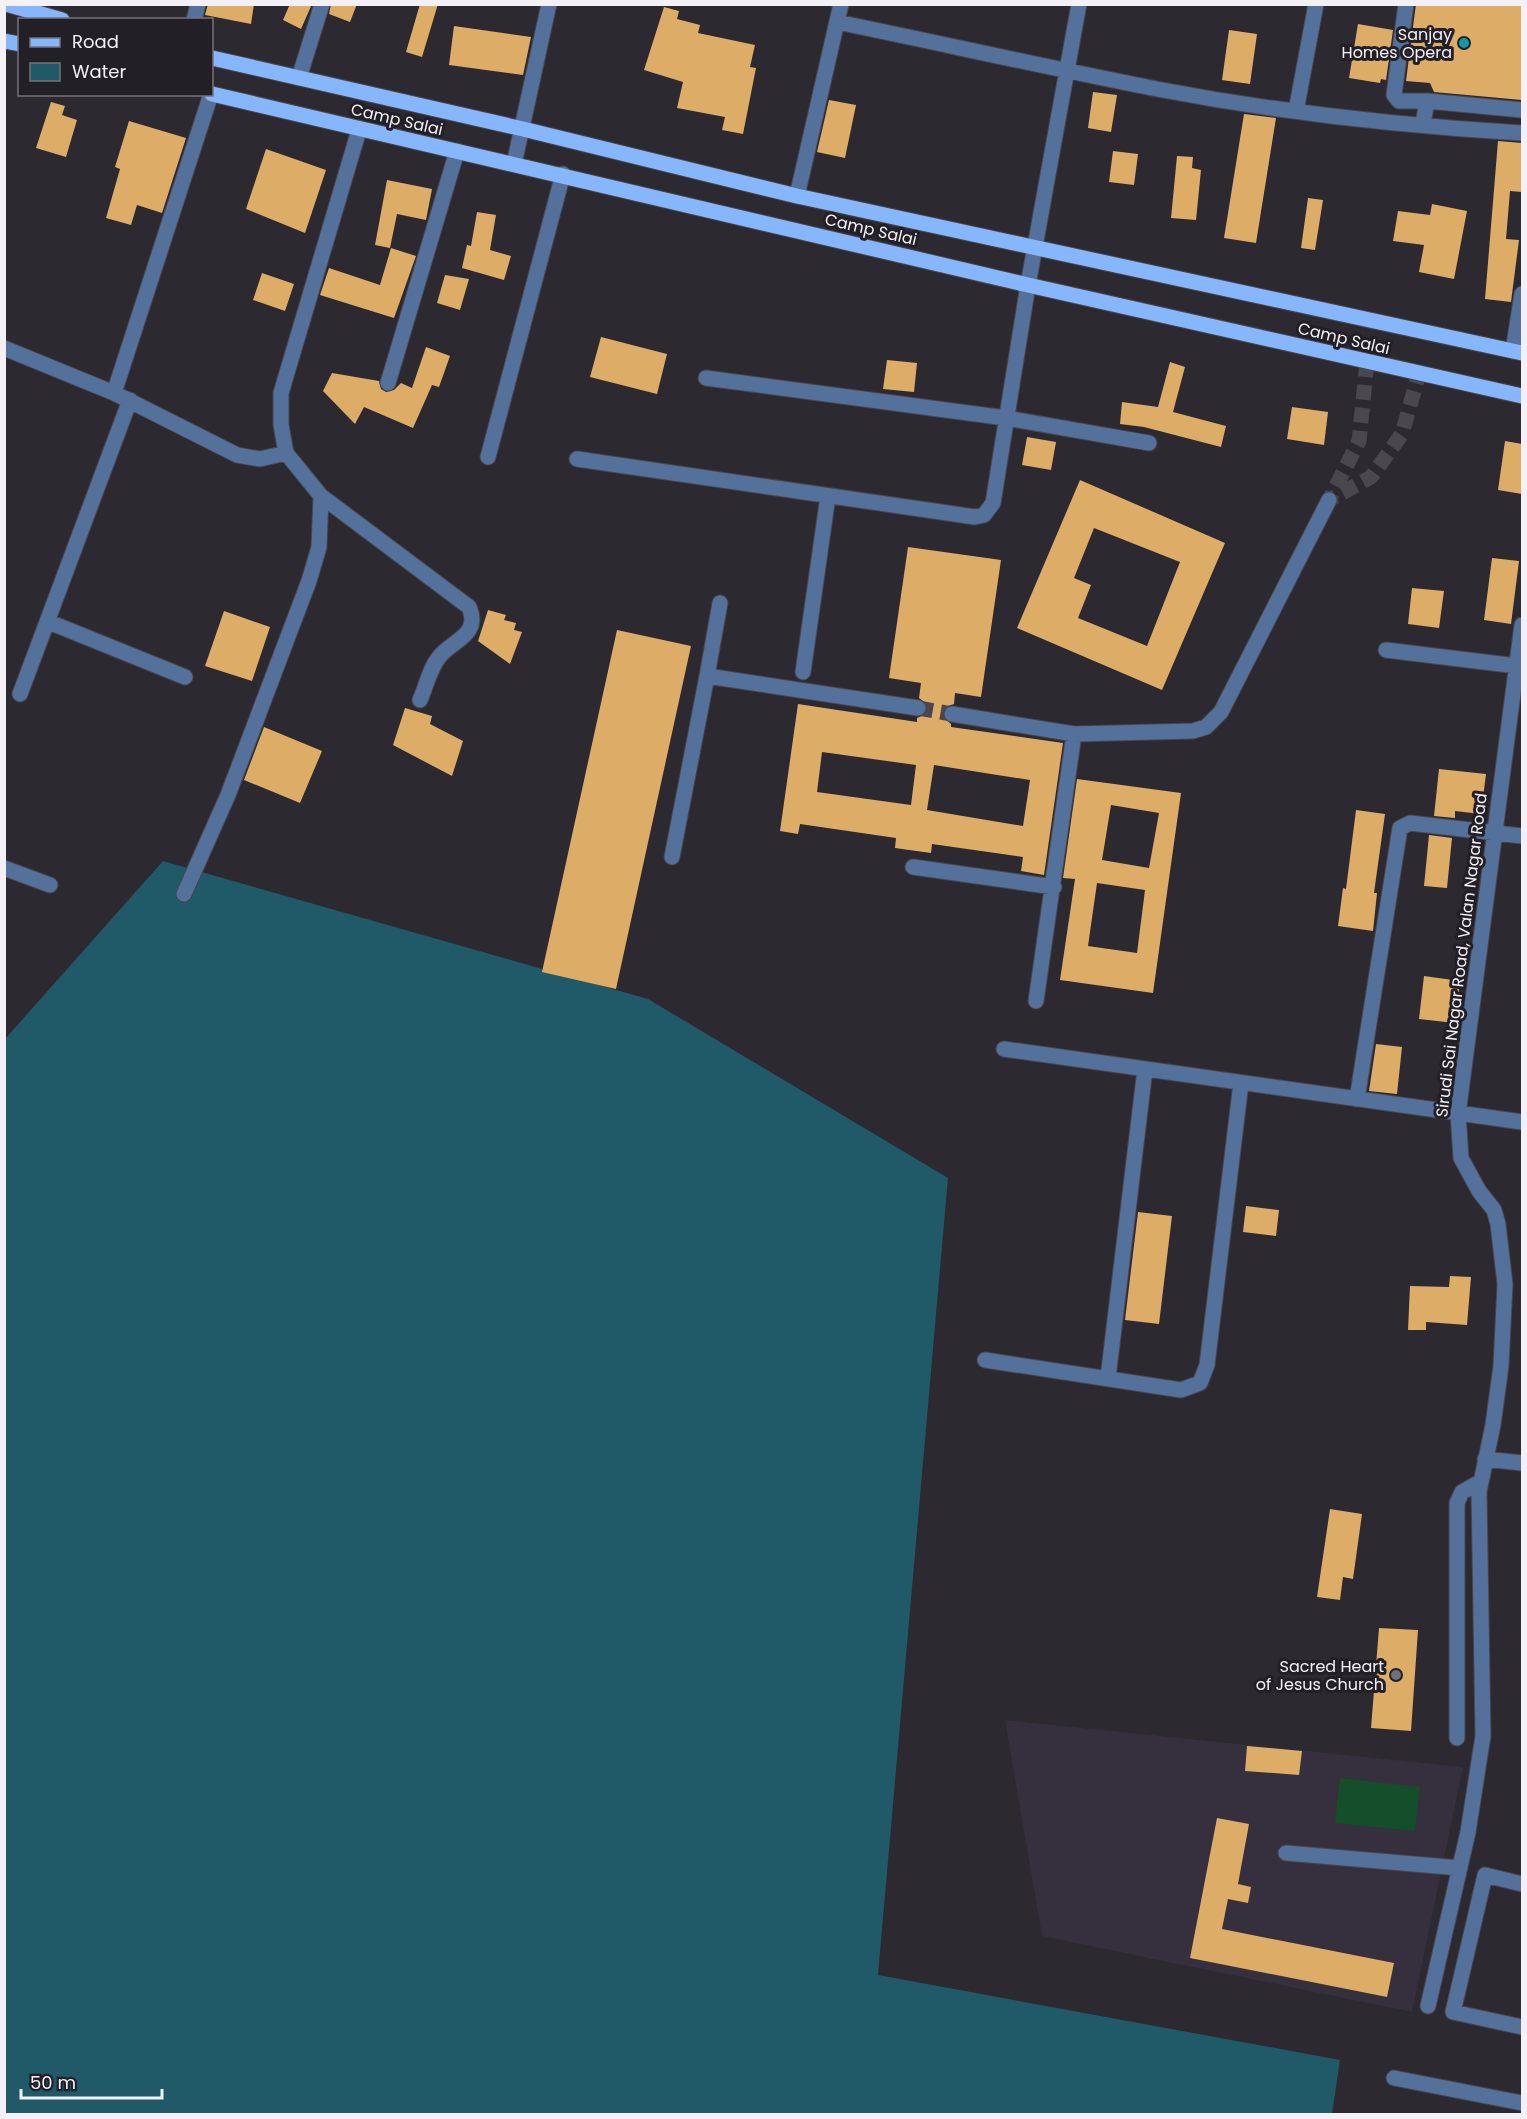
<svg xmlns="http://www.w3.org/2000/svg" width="1527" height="2119" viewBox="0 0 1527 2119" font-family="Poppins,sans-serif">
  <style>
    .built { fill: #36303e }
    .green { fill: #144e2b }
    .water { fill: #205967 }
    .building { fill: #ddad67; fill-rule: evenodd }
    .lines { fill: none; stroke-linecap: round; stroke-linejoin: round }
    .minor-tunnel { stroke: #4a474f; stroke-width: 15; stroke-dasharray: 15 8; stroke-linecap: butt }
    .minor-casing { stroke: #48454d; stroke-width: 17 }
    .major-casing { stroke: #48454d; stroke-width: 17 }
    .minor { stroke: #54719b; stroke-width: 15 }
    .major { stroke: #86b7fc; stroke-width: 15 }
    .culture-dot { fill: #0f9aa8; stroke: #221f27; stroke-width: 2 }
    .worship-dot { fill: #6b7280; stroke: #221f27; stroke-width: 2 }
    .labels { text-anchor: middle; stroke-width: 6; stroke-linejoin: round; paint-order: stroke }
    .poi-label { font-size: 16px; fill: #f3f0f6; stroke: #221f27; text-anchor: end }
    .street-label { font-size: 16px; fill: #f3f0f6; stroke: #221f27 }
  </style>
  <rect width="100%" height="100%" fill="#2c2931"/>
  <path class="built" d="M1005 1720 1463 1767 1412 2012 1042 1936Z"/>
  <path class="green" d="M1340 1778 1420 1787 1415 1831 1335 1823Z"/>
  <path class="water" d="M163 861 648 999 948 1178 878 1975 1340 2060 1332 2114H5V1039Z"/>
  <path class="building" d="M208 4H254L251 24 205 15Z
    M290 4H312L301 29 283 20Z
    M331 4H357L350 22 329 14Z
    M420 4H438L422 57 406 52Z
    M1416 4H1522V100L1434 92 1430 83 1406 81Z
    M664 7 679 11 677 19 700 25 698 33 755 45 750 67 756 68 743 134 722 130 725 117 677 108 683 82 644 70Z
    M1358 24 1393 30 1386 80 1381 79 1380 83 1349 78Z
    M454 26 531 37 523 75 449 65Z
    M1229 30 1257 34 1250 84 1222 80Z
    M1093 92 1117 95 1111 132 1088 128Z
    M829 100 856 105 845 158 817 152Z
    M51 102 65 106 62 115 77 120 66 157 36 148Z
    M1244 114 1276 118 1256 243 1224 238Z
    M129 121 186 138 162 213 137 205 131 225 106 218 120 169 115 167Z
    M1498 141 1522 143V192L1510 191 1506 239 1519 240 1511 302 1485 299Z
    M266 149 326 170 305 233 246 209Z
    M1113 151 1138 154 1134 185 1109 182Z
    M1177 156 1193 157 1192 168 1201 170 1196 220 1171 218Z
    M387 180 432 189 426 220 397 214 390 248 375 245Z
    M1308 198 1323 200 1315 250 1301 248Z
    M1432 204 1467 211 1454 279 1419 272 1424 245 1393 241 1398 211 1430 215Z
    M477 212 496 215 490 250 511 256 504 280 462 268 467 245 471 246Z
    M391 248 416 256 394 318 320 295 329 268 380 285Z
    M262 273 294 284 285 311 253 300Z
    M445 275 469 279 460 310 437 303Z
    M601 337 667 354 657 394 590 377Z
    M426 347 450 356 439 387 432 385 413 428 364 407 355 424 323 391 332 373 379 381 381 389 386 392 394 390 401 383 412 388Z
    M887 360 917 363 914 392 883 389Z
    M1170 362 1185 367 1173 412 1226 426 1221 447 1144 427 1120 424 1122 402 1158 407Z
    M1292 407 1328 412 1324 445 1287 439Z
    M1027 437 1056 442 1051 470 1022 465Z
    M1505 441 1522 444V494L1498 490Z
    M1080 480 1225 543 1162 690 1017 628ZM1094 528 1180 562 1147 646 1078 618 1091 585 1074 578Z
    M908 547 1001 560 981 697 955 693 954 704 945 707 943 717 951 724V727L1063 743 1044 875 1021 871 1023 857 932 844 931 853 895 848 896 838 800 824 798 834 780 831 798 704 917 722V718L926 714 927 704 919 698 921 683 889 678ZM822 752 916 765 911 805 817 792ZM934 765 1030 780 1023 826 927 810Z
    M1492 558 1519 561 1511 624 1484 620Z
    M1412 588 1444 591 1439 628 1408 624Z
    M488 610 506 615 504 620 516 623 514 630 522 632 510 664 478 641Z
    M224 611 270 627 252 681 205 666Z
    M617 630 691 646 616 989 542 972Z
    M405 708 432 716 430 724 463 741 452 776 393 745Z
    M264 727 322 751 300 803 244 780Z
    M1439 769 1486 774 1481 814 1455 811V818L1434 816Z
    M1077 779 1181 793 1153 993 1060 980 1075 879 1063 878ZM1111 805 1159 813 1149 868 1102 860ZM1097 883 1145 890 1137 953 1088 946Z
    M1356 810 1385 814 1374 893H1377L1373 931 1338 926 1343 888 1346 889Z
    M1429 835 1452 838 1447 888 1424 886Z
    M1424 976 1460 981 1455 1023 1419 1019Z
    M1376 1044 1402 1047 1397 1094 1369 1091Z
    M1246 1206 1279 1210 1276 1236 1243 1232Z
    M1138 1212 1172 1216 1159 1324 1125 1320Z
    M1450 1276 1471 1277 1467 1325 1426 1322V1330H1408L1410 1286 1449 1287Z
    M1330 1509 1362 1514 1353 1579 1343 1577 1340 1600 1317 1597Z
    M1379 1628 1418 1630 1411 1731 1371 1728Z
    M1247 1746 1302 1751 1299 1775 1245 1771Z
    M1217 1818 1249 1824 1238 1884 1251 1887 1248 1903 1228 1899 1222 1929 1394 1963 1387 1997 1190 1958Z"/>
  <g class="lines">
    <path class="minor-tunnel" d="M1367 362 1359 441 1329 500 1371 477 1402 434 1419 373
      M918 708 952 714"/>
    <defs>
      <path id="minor" d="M1406 4 1394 95 1399 101H1427L1423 124
        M194 20 198 4
        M837 22C944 44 1050 68 1157 89 1277 112 1401 126 1522 133
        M299 78 322 4
        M211 94 114 393 237 455 260 459 286 453
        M1427 101 1522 110
        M1296 111 1316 4
        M359 130 281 393V425L286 453 321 496 469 607C481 635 453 640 440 656 430 667 426 687 420 700
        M514 164 549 4
        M797 196 841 4
        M4 348 114 393
        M1513 351 1522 294
        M706 378 1006 418 1149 443
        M388 383 457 151
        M488 457 563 174
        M577 459 975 517 984 515 993 503 1028 285 1079 4
        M49 622 185 677
        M1386 650 1517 666
        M803 672 828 496
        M707 676 720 603
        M20 694 130 400
        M952 714 1074 734 1193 731 1206 727 1221 712 1329 500
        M672 857 707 676 918 708
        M913 867 1054 887
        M4 868 50 885
        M184 894 228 795 309 581 319 547 321 496
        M1036 1001 1074 734
        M1004 1049 1522 1122
        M1357 1099 1400 828 1410 823 1522 836
        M985 1360 1181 1390 1200 1383 1207 1365 1241 1083
        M1108 1378 1145 1069
        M1485 1459 1522 1463
        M1457 1738V1503L1462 1492 1480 1482
        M1286 1853 1460 1868
        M1522 1884 1485 1875 1453 2012 1522 2027
        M1428 2006 1468 1832 1483 1736 1479 1492 1493 1425 1501 1366 1505 1284 1498 1224 1494 1210 1479 1191 1461 1158 1458 1114 1522 625
        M1394 2078 1522 2103"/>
      <path id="major" d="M6 4 62 20
        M4 41 20 44
        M212 58 523 129 797 196 1522 353
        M212 94 1028 285 1522 396"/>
    </defs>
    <use href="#minor" class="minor-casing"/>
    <use href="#major" class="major-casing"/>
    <use href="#minor" class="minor"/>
    <use href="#major" class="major"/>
  </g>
  <circle class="culture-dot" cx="1464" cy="43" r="6"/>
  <circle class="worship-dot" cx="1396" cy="1675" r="6"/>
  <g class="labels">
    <g class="poi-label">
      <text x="1452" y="40">Sanjay<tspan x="1452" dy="18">Homes Opera</tspan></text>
      <text x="1384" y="1672">Sacred Heart<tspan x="1384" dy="18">of Jesus Church</tspan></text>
    </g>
    <g class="street-label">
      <text transform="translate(397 119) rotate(13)" y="6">Camp Salai</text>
      <text transform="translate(871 229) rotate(13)" y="6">Camp Salai</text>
      <text transform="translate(1344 338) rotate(13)" y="6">Camp Salai</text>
      <text transform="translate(1461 955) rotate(-83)" y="6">Sirudi Sai Nagar Road, Valan Nagar Road</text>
    </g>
  </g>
  <rect width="1527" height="2119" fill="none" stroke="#f3f0f6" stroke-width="12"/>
  <rect x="18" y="18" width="195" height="78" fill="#221f27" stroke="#76737a" stroke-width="1.5"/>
  <rect x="30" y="38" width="30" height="9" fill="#86b7fc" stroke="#76737a" stroke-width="1.5"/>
  <text x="72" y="48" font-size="18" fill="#f3f0f6">Road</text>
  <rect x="30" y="63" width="30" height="18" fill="#205967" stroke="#76737a" stroke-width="1.5"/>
  <text x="72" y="78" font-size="18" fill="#f3f0f6">Water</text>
  <path d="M21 2089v9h141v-9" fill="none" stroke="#f3f0f6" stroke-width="3"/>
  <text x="30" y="2089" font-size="18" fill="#f3f0f6" stroke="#221f27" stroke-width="4.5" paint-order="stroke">50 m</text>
</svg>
